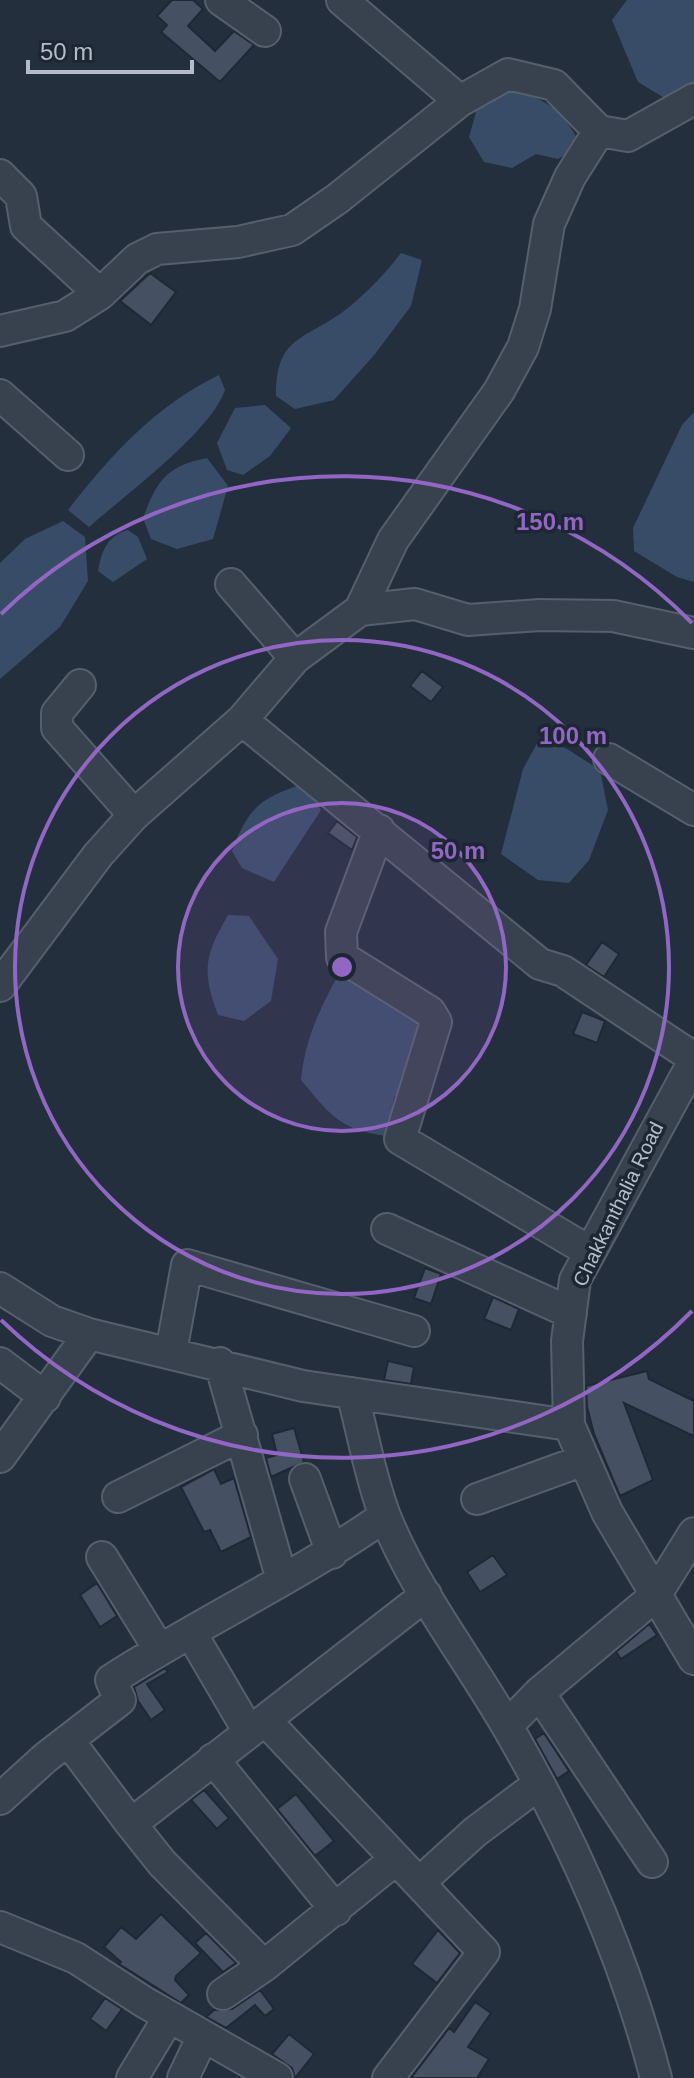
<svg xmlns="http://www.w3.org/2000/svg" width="694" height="2078" viewBox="0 0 694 2078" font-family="Helvetica,sans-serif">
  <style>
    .water { fill: #394c67 }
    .building { fill: #455162; stroke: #1f2835; stroke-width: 2 }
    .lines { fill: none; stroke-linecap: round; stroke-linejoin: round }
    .minor-casing { stroke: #565f6c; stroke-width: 34 }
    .minor { stroke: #38414e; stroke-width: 30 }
    .ring { fill: none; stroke: #9266c3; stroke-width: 4 }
    .labels { text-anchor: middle; stroke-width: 7; stroke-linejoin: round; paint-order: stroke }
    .street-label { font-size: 20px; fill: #b4bcc9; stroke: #1d2633 }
    .centre { fill: #9266c3; stroke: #1d2633; stroke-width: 4 }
    .ring-label { font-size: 24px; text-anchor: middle; font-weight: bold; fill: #9266c3; stroke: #1d2633; stroke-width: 7; stroke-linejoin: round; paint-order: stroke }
  </style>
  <rect width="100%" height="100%" fill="#242f3e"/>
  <path class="water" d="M627 0H694V88L668 100 638 82 612 20Z
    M512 89C551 102 561 109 581 145L558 159 536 154 512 168 484 162 469 137 478 105Z
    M401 253 422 260 411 306 375 354 334 400 295 409 276 396C276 336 303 341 344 311 366 294 384 275 401 253Z
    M219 375 225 390C210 433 126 494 89 527L68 510C111 455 155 406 219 375Z
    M265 405 291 428 270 456 243 475 227 470 217 443 235 408Z
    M694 412V582L677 577 634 551 633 528 682 425Z
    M207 458 228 486 213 539 177 549 151 539 143 518C157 481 166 466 207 458Z
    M63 521 85 537 88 581 60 627 0 679V563L25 539Z
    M128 530 138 537 147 559 113 582 98 571C102 550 107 536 128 530Z
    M540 738 567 749 600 770 608 810 589 860 569 883 538 880 501 854 523 769Z
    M303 784 321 810 274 882 242 868 232 851C248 808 260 798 303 784Z
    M228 915 249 916 278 959 271 1001 244 1021 218 1015C201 970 205 955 228 915Z
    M346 962 366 967 427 1031 415 1068 394 1098 388 1136C341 1131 330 1115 301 1080 305 1036 324 999 346 962Z"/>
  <path class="building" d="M172 0H193L203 9 188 26 215 51 234 31 254 45 220 82 161 32 167 25 157 16Z
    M150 273 176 292 151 325 120 301Z
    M422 671 443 687 431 702 410 686Z
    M337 821 357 837 352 850 328 833Z
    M602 942 619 954 604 977 586 965Z
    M582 1012 605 1021 597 1043 573 1034Z
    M425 1268 441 1274 431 1304 414 1298Z
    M493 1297 519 1309 511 1330 484 1319Z
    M388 1361 414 1367 411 1384 384 1380Z
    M647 1371 649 1379 694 1401V1436L624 1403 653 1480 620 1496 594 1434 587 1407 586 1386Z
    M294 1428 304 1462 271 1477 266 1458 277 1455 272 1434Z
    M214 1469 221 1484 234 1478 251 1537 221 1552 210 1530 204 1532 181 1487Z
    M493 1555 507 1575 480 1592 467 1572Z
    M97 1583 117 1616 100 1627 80 1595Z
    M649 1624 657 1635 621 1659 616 1652Z
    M165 1668 168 1672 147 1684 165 1710 151 1720 138 1701 134 1687Z
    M544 1733 569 1771 557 1779 535 1739Z
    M204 1790 229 1818 217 1829 191 1800Z
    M296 1794 334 1841 315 1856 277 1809Z
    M161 1914 201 1953 176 1976 175 1980 189 1995 181 2003 119 1964 121 1962 104 1947 121 1927 136 1939Z
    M438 1930 460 1953 437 1983 412 1964Z
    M206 1933 236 1963 223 1972 195 1943Z
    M260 1990 274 2009 265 2016 255 2005 226 2028 206 2017 214 2010 232 2009Z
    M105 1998 122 2009 106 2031 90 2019Z
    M475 2002 491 2013 468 2047 489 2059 477 2078H411L449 2028 454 2032Z
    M289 2034 314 2054 295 2078 292 2068 272 2054Z"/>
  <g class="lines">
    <defs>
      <path id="minor" d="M221 0 265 31
        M342 0 460 101
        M0 175 21 196 26 226 100 294
        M0 331 65 316 100 294 137 259 157 249 238 242 292 230 337 199 460 101 508 74 554 85 599 131 628 136 694 99
        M0 395 68 455
        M231 584 295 658
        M360 610 393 540 499 391 523 347 535 309 549 224 570 177 599 131
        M80 685 57 713V728L134 815
        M242 720 540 964 563 971 694 1058
        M609 759 694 810
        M379 830 341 932 342 957 430 1012 436 1022 400 1139 590 1252
        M0 986 98 855 134 815 242 720 295 658 360 610 415 604 468 620 540 615 613 616 694 633
        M694 1061 575 1280 567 1341 569 1425 607 1512 694 1659
        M387 1229 571 1313
        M0 1288 52 1321 89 1334 303 1386 569 1425
        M171 1352 187 1265 414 1331
        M0 1363 45 1397
        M220 1363 282 1580
        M352 1393C363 1433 370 1477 385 1516 415 1591 467 1657 507 1726 571 1836 624 1955 656 2078
        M0 1457 89 1334
        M305 1479 332 1553
        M118 1497 242 1435
        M477 1499 584 1460
        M102 1557 159 1649
        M191 1633 249 1732
        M539 1693 652 1862
        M265 1720 484 1952 388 2078
        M507 1726 539 1693 655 1596 694 1533
        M68 1740 131 1824
        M213 1759 336 1910
        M0 1799 45 1758 120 1700 111 1680C201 1622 298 1577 385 1516
        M420 1882 475 1832 539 1784
        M0 1927 76 1958 144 2002 277 2078
        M264 1966 162 1863 131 1824 426 1595
        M223 1994 264 1966 396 1859
        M132 2078 169 2017
        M183 2078 203 2036"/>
    </defs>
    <use href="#minor" class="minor-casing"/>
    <use href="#minor" class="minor"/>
  </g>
  <circle cx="342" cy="967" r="164" fill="#9266c3" fill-opacity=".12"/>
  <g class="ring">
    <circle cx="342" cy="967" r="164"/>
    <circle cx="342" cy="967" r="327"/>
    <path d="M692 1311A491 491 0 0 1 1 1320M1 614A491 491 0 0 1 692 623"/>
  </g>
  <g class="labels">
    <g class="street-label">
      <text transform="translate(618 1204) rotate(-64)" y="7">Chakkanthalia Road</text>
    </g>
  </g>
  <circle cx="342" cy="967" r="12" class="centre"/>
  <g class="ring-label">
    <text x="550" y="530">150 m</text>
    <text x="573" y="744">100 m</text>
    <text x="458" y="859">50 m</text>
  </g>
  <path d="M28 60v12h164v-12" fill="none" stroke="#b4bcc9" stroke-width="4"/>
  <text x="40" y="60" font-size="24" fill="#b4bcc9" stroke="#1d2633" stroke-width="6" paint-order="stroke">50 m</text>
</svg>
